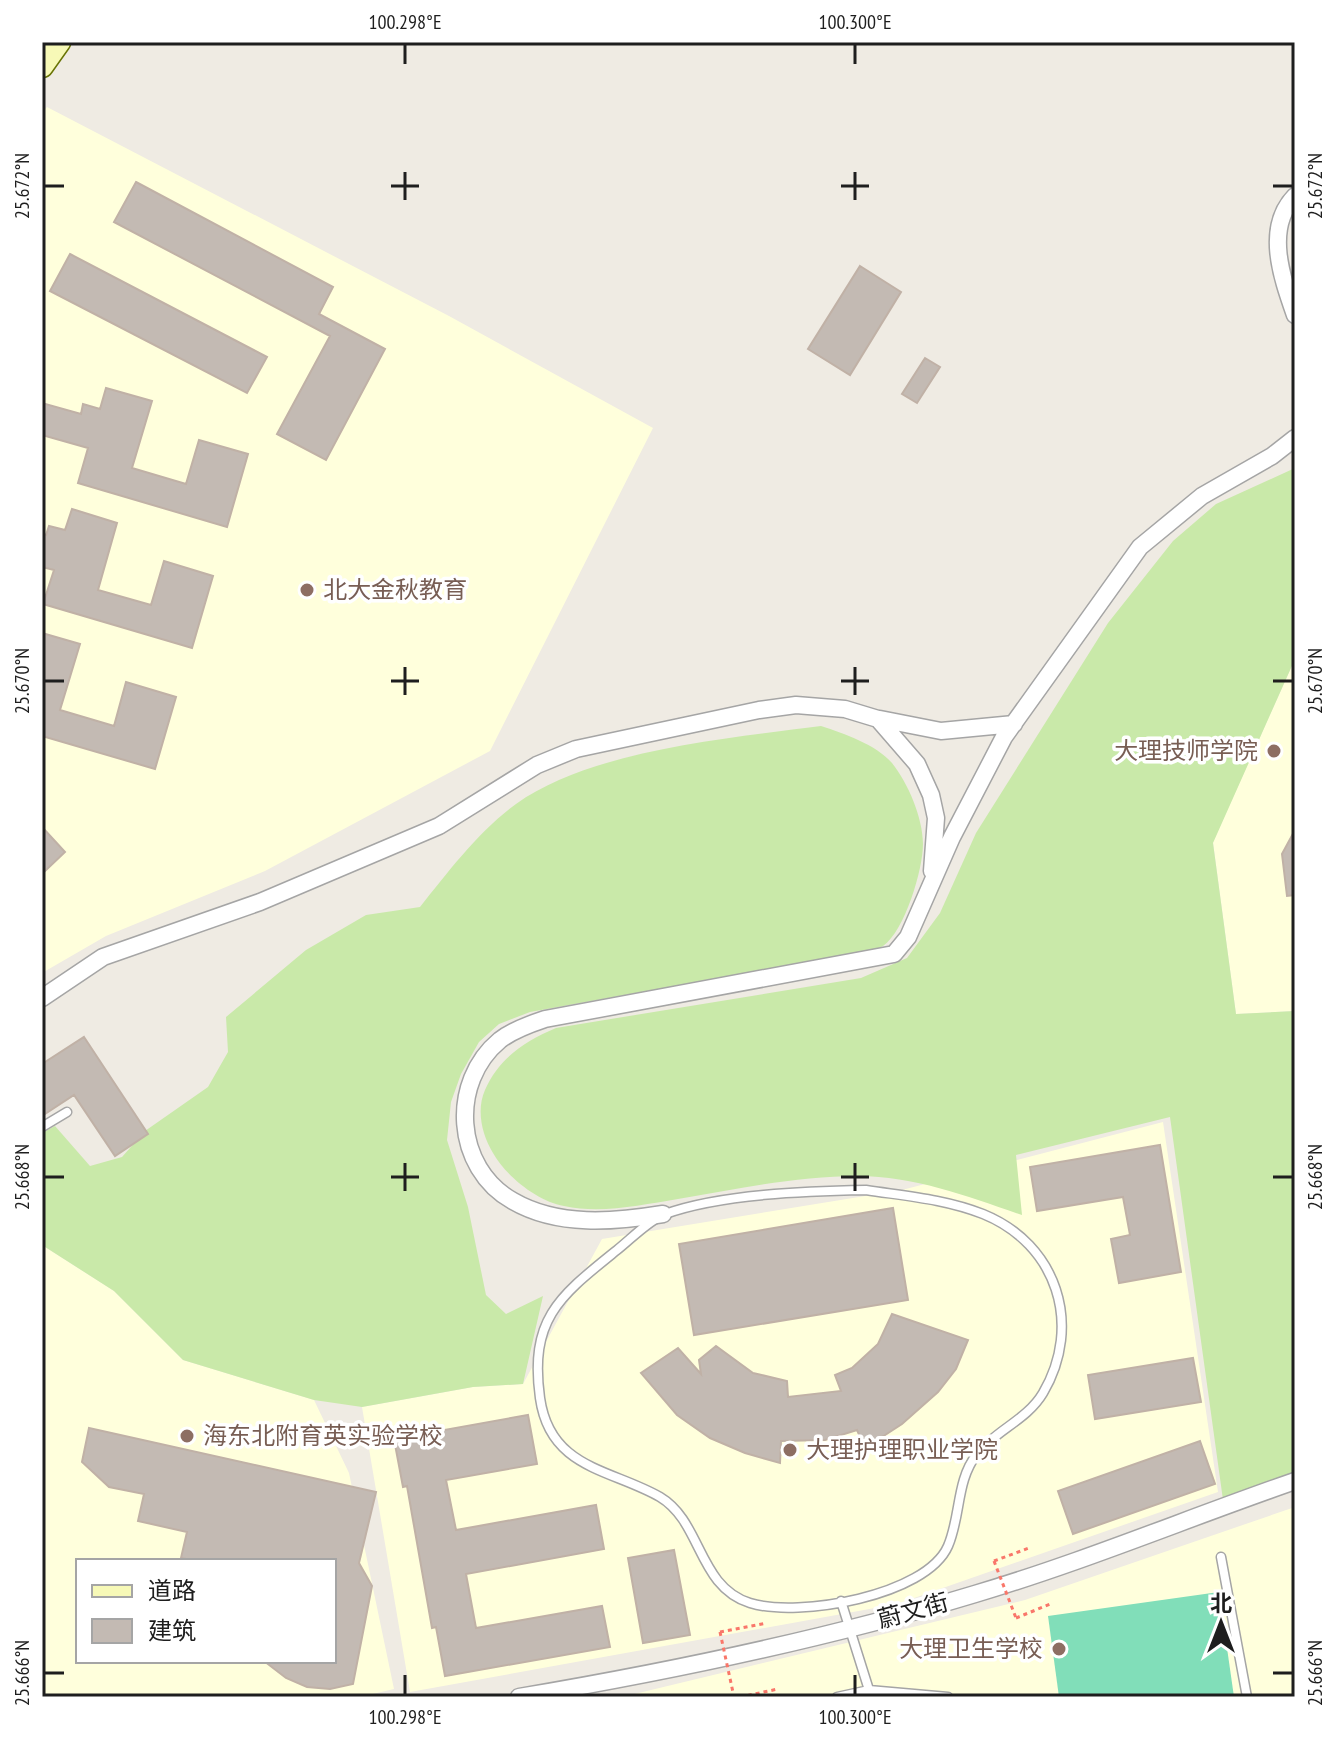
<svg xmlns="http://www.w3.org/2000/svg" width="1337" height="1739" viewBox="0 0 1337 1739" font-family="'PT Sans Narrow','Noto Sans SC',sans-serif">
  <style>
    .education { fill: #ffffdc; fill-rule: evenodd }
    .grass { fill: #c9e9a9 }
    .pitch { fill: #81deb9 }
    .building { fill: #c3bab3; stroke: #c0b1a6; stroke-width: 2 }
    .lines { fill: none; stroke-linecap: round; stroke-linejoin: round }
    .lane-casing { stroke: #a5a5a5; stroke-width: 11 }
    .street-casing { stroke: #a5a5a5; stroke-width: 19 }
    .secondary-casing { stroke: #697405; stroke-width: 25 }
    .path { stroke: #f9776a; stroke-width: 3; stroke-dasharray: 4 4; stroke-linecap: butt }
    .lane { stroke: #fff; stroke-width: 8 }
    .street { stroke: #fff; stroke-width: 16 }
    .secondary { stroke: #f7f9b7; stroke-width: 22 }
    .path-bridge { stroke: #f9776a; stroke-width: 3; stroke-dasharray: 4 4; stroke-linecap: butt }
    .ticks { fill: none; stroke: #1e1e1e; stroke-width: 3 }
    .education-dot { fill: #8d6e63; stroke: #fff; stroke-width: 3 }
    .labels { text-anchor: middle; stroke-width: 7; stroke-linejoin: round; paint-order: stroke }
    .education-label { font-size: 24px; fill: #785e54; stroke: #fff; text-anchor: start }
    .street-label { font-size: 24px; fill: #1e1e1e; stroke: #fff }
    .neatline { fill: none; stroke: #1e1e1e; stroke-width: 3 }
    .ticks-label { font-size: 20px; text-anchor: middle; fill: #1e1e1e }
  </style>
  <rect width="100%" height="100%" fill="#efebe3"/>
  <path class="education" d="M47 107 449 316 653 428 490 751 265 871 106 936 42 973V113Z
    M1295 659V1011L1236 1014 1213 842Z
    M1163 1122 1218 1492 897 1604 410 1692 362 1407 473 1387 523 1384 602 1239 902 1190Z
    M42 1245 114 1291 183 1360 314 1400 349 1473 394 1689 360 1697H42ZM78 1561H334V1661H78Z
    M1295 1507V1697H622L1025 1600Z"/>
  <path class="grass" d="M1295 468V659L1213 843 1236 1014 1295 1011V1472L1223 1500 1170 1117 1016 1155 1022 1215C969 1197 915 1176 858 1176 797 1176 738 1189 678 1199 641 1205 601 1214 564 1206 537 1201 506 1176 493 1153 482 1135 476 1110 485 1090 499 1058 525 1041 556 1028L861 978 907 958 940 913 976 833 1108 623 1173 541 1216 504Z
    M821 726C845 734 875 744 892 763 908 783 923 818 923 844 923 869 905 931 883 946 878 949 870 951 865 952L530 1012 499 1024 479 1042 461 1074 451 1102 447 1140 468 1207 486 1295 506 1314 543 1296 523 1384 473 1387 362 1407 314 1400 183 1360 114 1291 42 1245V1133L55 1126 90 1166 122 1157 145 1131 208 1087 228 1052 226 1017 306 950 366 915 420 907C448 872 479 831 516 804 591 750 730 738 821 726Z"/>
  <path class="pitch" d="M1219 1592 1234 1697H1059L1048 1616Z"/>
  <path class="building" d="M136 182 333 287 319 314 385 349 326 460 277 434 330 336 114 222Z
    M70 254 267 357 247 393 50 291Z
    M860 266 901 292 850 375 808 349Z
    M925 358 940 367 917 403 902 394Z
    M106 388 152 401 132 468 186 484 199 440 248 454 227 527 78 483 88 448 42 435V403L81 414 83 404 100 409Z
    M72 509 117 523 98 590 151 605 164 561 213 576 192 648 43 604 54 570 42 567V534L46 535 49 526 65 530Z
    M42 633 80 644 60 710 114 726 126 682 176 697 155 769 42 736Z
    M42 827 65 852 42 874Z
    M1295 830V895L1287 896 1282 854Z
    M84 1037 148 1134 115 1156 74 1095 42 1116V1064Z
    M1160 1145 1181 1272 1119 1283 1111 1239 1130 1235 1123 1197 1037 1211 1030 1167Z
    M893 1208 908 1300 694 1335 679 1244Z
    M892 1314 968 1340 956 1369 938 1392 902 1424 865 1448 857 1430 825 1440 781 1441 780 1463 745 1453 710 1438 677 1415 641 1373 678 1348 701 1374 699 1360 716 1346 753 1373 787 1381 788 1397 841 1391 835 1375 852 1368 878 1344Z
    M1193 1358 1201 1402 1095 1419 1088 1375Z
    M528 1415 537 1464 446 1480 456 1530 596 1505 604 1549 466 1574 476 1628 602 1606 610 1647 445 1676 436 1627 432 1628 407 1486 403 1487 394 1439Z
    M89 1428 376 1492 359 1563 372 1586 353 1684 330 1689 307 1687 286 1678 264 1661H334V1561H196L181 1558 187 1532 138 1521 144 1494 109 1487 82 1462Z
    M1200 1441 1215 1484 1073 1534 1058 1491Z
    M674 1550 690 1635 643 1643 628 1558Z"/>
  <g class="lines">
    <defs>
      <path id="lane" d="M42 1127 67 1112
        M866 1190C905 1196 945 1199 983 1214 1057 1244 1083 1325 1043 1393 1027 1420 996 1430 977 1454 956 1480 961 1516 948 1546 926 1596 798 1618 750 1603 698 1587 702 1522 660 1497 611 1469 550 1469 540 1398 529 1318 560 1296 617 1250 631 1239 649 1220 665 1214 720 1194 807 1191 866 1190Z
        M1221 1557 1247 1697
        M841 1601 869 1690
        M837 1697 869 1690 948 1697"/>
      <path id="street" d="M1295 196C1264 228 1282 278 1295 315
        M880 719 941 731 1014 724
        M42 998 103 957 260 902 439 826 537 765 576 749 759 710 796 705 845 709 878 719 917 764 931 795 936 818 932 871
        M663 1214C614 1222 558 1227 513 1201 454 1168 449 1082 500 1040 513 1030 530 1024 545 1019L894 954 908 937 952 837 1004 737 1140 547 1202 496 1272 456 1295 438
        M519 1697C673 1671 826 1639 975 1594 1083 1562 1188 1518 1295 1481"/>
      <path id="secondary" d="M42 66 59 42"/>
    </defs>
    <use href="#lane" class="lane-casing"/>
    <use href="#street" class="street-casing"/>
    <use href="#secondary" class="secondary-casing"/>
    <path class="path" d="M994 1561 1029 1548
      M1016 1618 1053 1603
      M720 1632 767 1623
      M740 1697 778 1689"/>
    <use href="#lane" class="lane"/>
    <use href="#street" class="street"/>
    <use href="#secondary" class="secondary"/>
    <path class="path-bridge" d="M994 1561 1016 1618
      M720 1632 734 1697"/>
  </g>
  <path class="ticks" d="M405 44V64M855 44V64M405 172V200M855 172V200M44 186H64M391 186H419M841 186H869M1273 186H1293M405 667V695M855 667V695M44 681H64M391 681H419M841 681H869M1273 681H1293M405 1163V1191M855 1163V1191M44 1177H64M391 1177H419M841 1177H869M1273 1177H1293M44 1673H64M1273 1673H1293M405 1675V1695M855 1675V1695"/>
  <g class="education-dot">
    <circle cx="307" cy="590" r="8"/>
    <circle cx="1274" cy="751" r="8"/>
    <circle cx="187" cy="1436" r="8"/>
    <circle cx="790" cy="1450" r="8"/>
    <circle cx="1059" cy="1649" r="8"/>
  </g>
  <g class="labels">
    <g class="education-label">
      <text x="323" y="598">北大金秋教育</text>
      <text x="1258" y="759" text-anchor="end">大理技师学院</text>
      <text x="203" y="1444">海东北附育英实验学校</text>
      <text x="806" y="1458">大理护理职业学院</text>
      <text x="1043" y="1657" text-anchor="end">大理卫生学校</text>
    </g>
    <g class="street-label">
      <text transform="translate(913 1611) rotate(-15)" y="8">蔚文街</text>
    </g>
  </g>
  <rect width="1337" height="1739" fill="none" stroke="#ffffff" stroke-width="88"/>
  <rect x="76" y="1559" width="260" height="104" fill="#ffffff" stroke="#a5a5a5" stroke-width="2"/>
  <rect x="92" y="1585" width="40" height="12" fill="#f7f9b7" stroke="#a5a5a5" stroke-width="2"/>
  <text x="148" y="1599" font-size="24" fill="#1e1e1e">道路</text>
  <rect x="92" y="1619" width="40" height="24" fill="#c3bab3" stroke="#a5a5a5" stroke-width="2"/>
  <text x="148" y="1639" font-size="24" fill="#1e1e1e">建筑</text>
  <g transform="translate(1221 1623)" stroke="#ffffff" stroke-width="6" paint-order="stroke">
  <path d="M0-6L14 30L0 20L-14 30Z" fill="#1e1e1e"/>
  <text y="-12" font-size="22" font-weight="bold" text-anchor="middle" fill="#1e1e1e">北</text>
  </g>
  <rect x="44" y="44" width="1249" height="1651" class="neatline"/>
  <g class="ticks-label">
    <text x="405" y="29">100.298°E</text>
    <text x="855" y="29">100.300°E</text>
    <text transform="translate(22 186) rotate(-90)" y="7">25.672°N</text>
    <text transform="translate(1315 186) rotate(-90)" y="7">25.672°N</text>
    <text transform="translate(22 681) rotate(-90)" y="7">25.670°N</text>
    <text transform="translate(1315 681) rotate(-90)" y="7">25.670°N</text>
    <text transform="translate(22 1177) rotate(-90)" y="7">25.668°N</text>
    <text transform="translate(1315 1177) rotate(-90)" y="7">25.668°N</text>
    <text transform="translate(22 1673) rotate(-90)" y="7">25.666°N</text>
    <text transform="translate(1315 1673) rotate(-90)" y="7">25.666°N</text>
    <text x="405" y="1724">100.298°E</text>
    <text x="855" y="1724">100.300°E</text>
  </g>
</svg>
